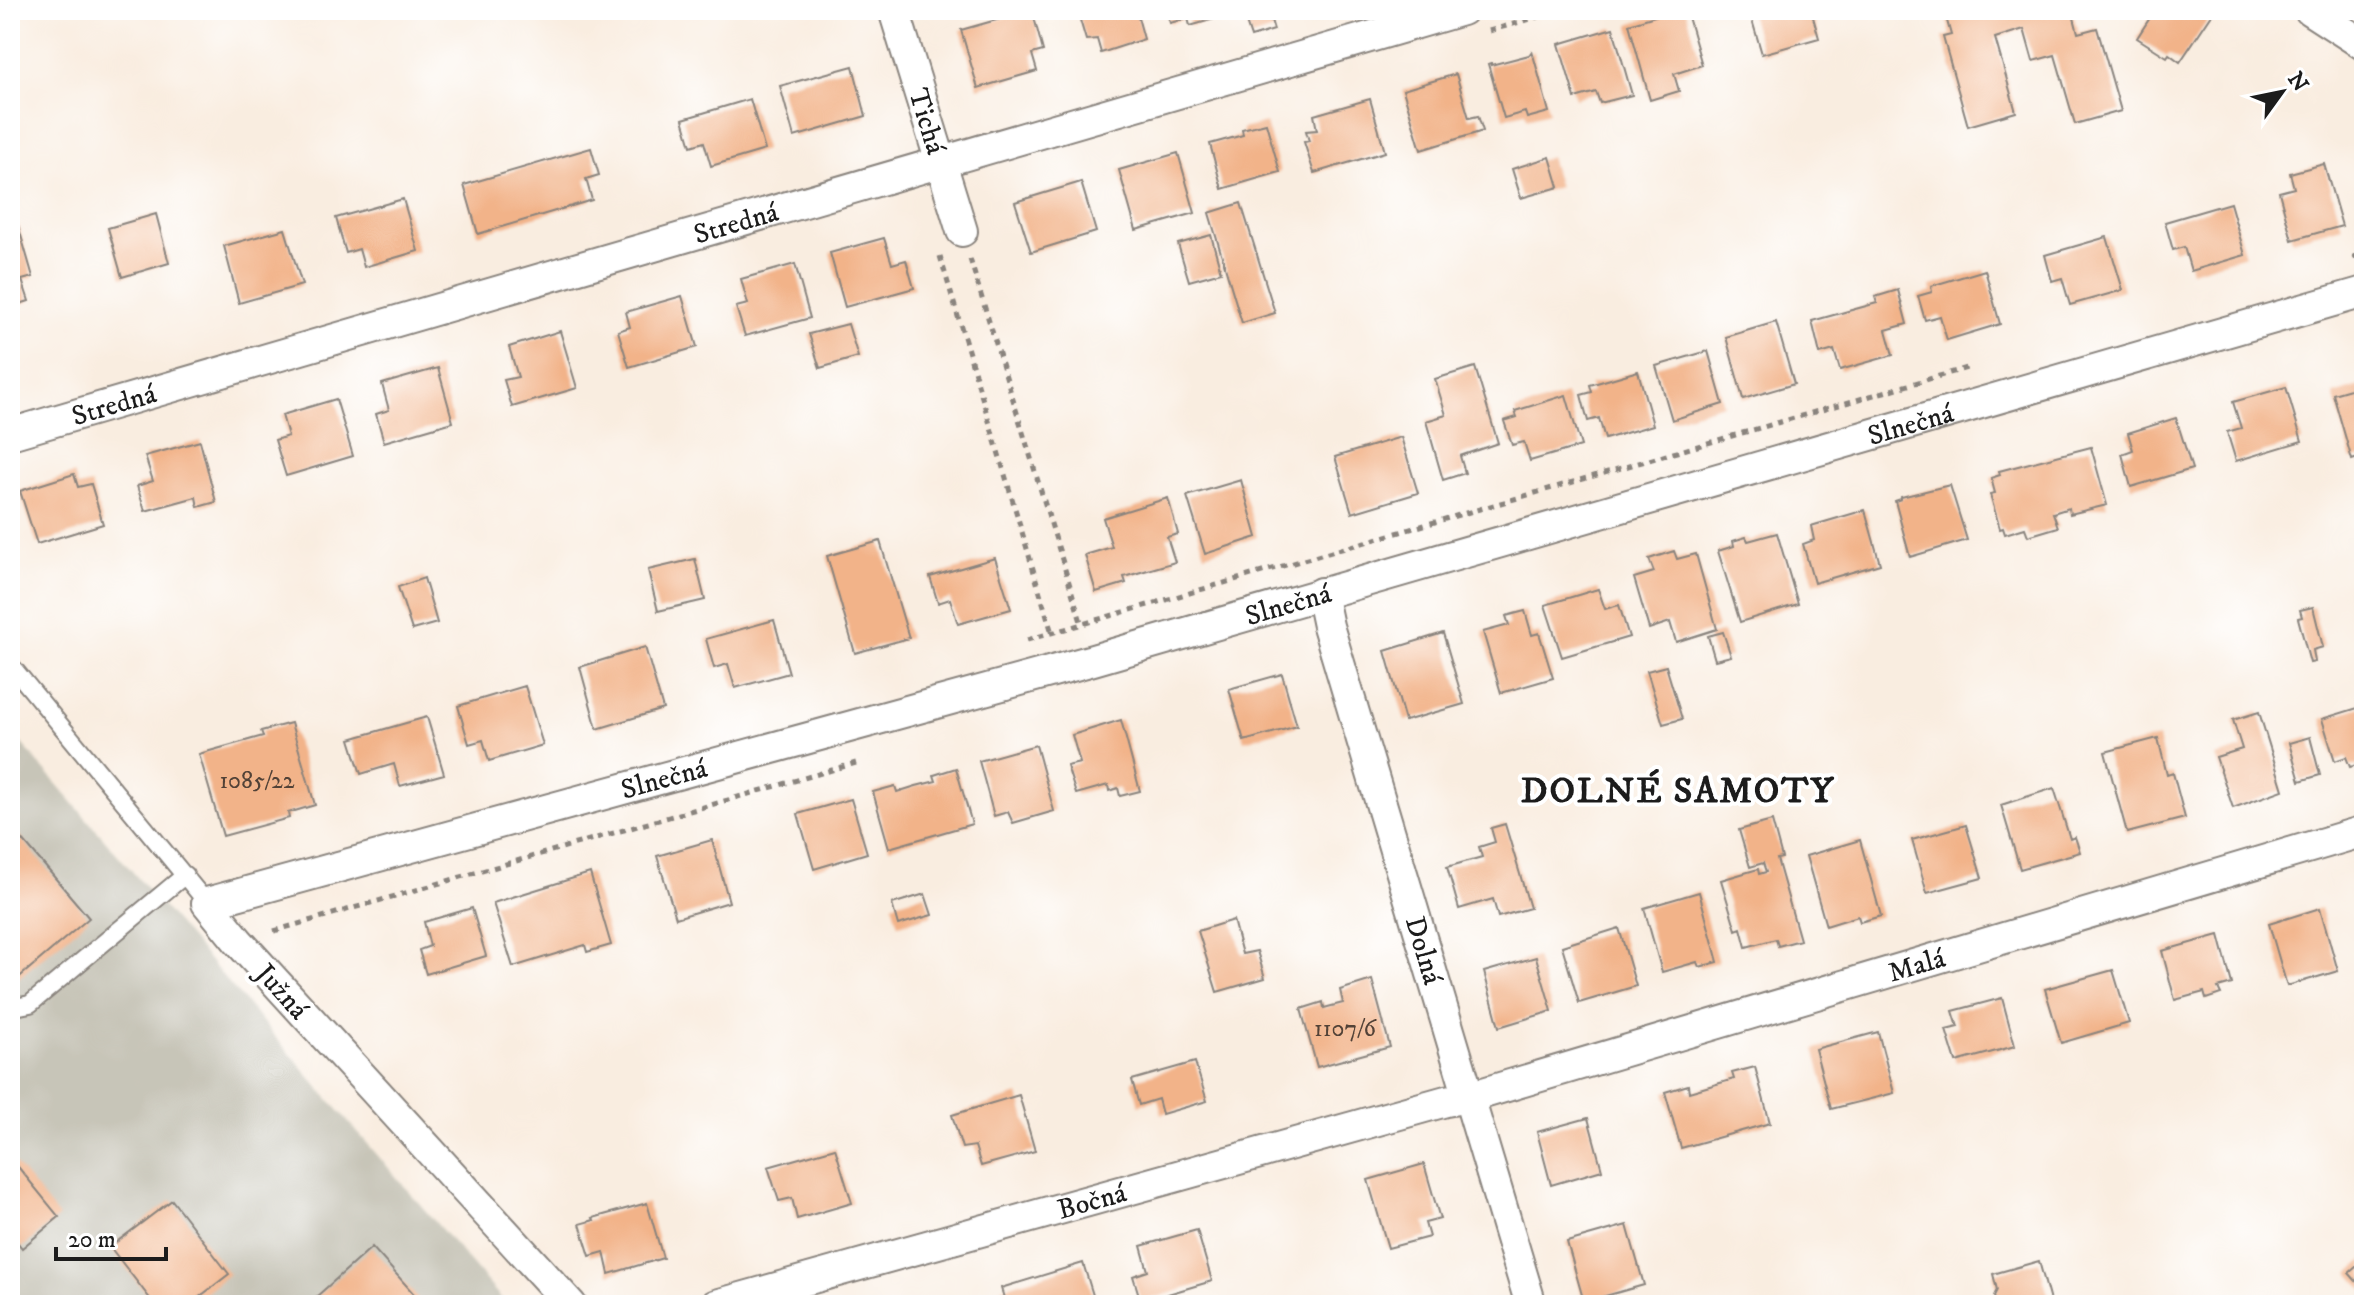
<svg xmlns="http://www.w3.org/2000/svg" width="2374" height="1315" viewBox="0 0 2374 1315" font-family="'IM FELL DW Pica',serif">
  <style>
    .industrial { fill: #c7c5b8 }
    .building { fill: #f2b389 }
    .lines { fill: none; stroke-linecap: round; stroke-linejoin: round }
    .service-casing { stroke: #8a847e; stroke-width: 20 }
    .minor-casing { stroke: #8a847e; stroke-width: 34 }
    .path { stroke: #8a847e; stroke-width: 5; stroke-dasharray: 6 6; stroke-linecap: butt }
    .service { stroke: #fff; stroke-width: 16 }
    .minor { stroke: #fff; stroke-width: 30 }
    .labels { text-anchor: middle; stroke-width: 8; stroke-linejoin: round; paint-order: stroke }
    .number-label { font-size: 24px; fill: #524237 }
    .street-label { font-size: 28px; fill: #1c1c1c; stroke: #fff }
    .district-label { font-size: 36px; font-weight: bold; letter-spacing: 2px; fill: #1c1c1c; stroke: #fff }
  </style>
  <rect width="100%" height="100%" fill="#fff"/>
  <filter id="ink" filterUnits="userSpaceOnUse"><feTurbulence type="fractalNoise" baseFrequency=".0125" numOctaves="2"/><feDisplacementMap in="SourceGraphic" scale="16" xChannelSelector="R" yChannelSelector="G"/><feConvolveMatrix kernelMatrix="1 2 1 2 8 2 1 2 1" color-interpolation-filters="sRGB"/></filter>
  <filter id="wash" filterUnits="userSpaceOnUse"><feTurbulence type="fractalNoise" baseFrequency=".006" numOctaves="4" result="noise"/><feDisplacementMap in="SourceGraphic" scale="32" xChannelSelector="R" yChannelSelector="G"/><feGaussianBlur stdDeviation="1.8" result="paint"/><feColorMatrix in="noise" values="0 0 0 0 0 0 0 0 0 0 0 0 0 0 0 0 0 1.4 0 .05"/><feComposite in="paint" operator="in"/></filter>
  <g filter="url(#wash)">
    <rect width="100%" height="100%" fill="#f9ede0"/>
    <path class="industrial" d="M10 730 507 1305H10Z"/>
    <g id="blocks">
      <path class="building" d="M1032 10 1043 51 1032 54 1037 71 978 88 961 30Z
        M1077 10H1136L1144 39 1101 53 1097 39 1086 40Z
        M1166 10H1227L1228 15 1190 26 1188 18 1170 23Z
        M1242 10H1268L1274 30 1251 37Z
        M1674 10H1686L1702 65 1674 74 1679 91 1650 100 1629 24Z
        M1749 10H1811L1819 38 1762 54Z
        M1944 10H2072L2078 33 2097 28 2121 111 2075 124 2055 55 2033 61 2024 29 1995 38 2016 112 1968 126 1943 37 1951 35Z
        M2155 10H2205L2212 14 2180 62 2169 54 2167 57 2137 38Z
        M1613 28 1632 95 1600 103 1596 92 1575 98 1559 44Z
        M1532 51 1549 112 1527 118 1525 112 1504 118 1488 64 1491 63V65L1529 55Z
        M853 66 866 116 794 137 780 86Z
        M1456 74 1469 118 1478 116 1483 131 1421 150 1403 90Z
        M750 99 765 150 711 166 704 142 691 146 683 119Z
        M1370 99 1385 152 1314 173 1304 142 1309 141 1306 131 1317 130 1314 115Z
        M1266 123 1280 172 1222 189 1210 144 1243 135 1242 129Z
        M591 148 599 175 586 179 592 200 478 234 464 185Z
        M1178 153 1195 213 1136 230 1119 170Z
        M1550 157 1559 187 1521 198 1512 169Z
        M2324 164 2342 226 2292 240 2279 192 2294 188 2290 173Z
        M1081 182 1096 232 1031 252 1015 202Z
        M403 199 418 251 364 267 359 249 346 253 336 218Z
        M1241 203 1275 313 1242 323 1209 213Z
        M2230 203 2245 255 2191 271 2184 247 2173 250 2165 222Z
        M156 214 169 263 122 277 108 228Z
        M18 225 33 277 22 280 29 301 10 307V228Z
        M285 229 302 285 239 303 224 246Z
        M1211 235 1221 272 1189 281 1178 244Z
        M2107 237 2123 290 2070 305 2062 278 2052 281 2045 255Z
        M884 238 892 264 906 260 914 288 845 307 830 253Z
        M795 264 810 318 745 336 736 307 748 304 741 279Z
        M1985 270 2000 324 1947 340 1940 316 1925 320 1918 296 1932 292 1931 286Z
        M1898 290 1907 324 1886 330 1893 355 1840 370 1834 350 1820 354 1812 321 1877 303 1875 297Z
        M682 296 697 347 629 367 618 331 630 327 626 312Z
        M1776 322 1794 384 1743 399 1726 337Z
        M848 324 858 357 820 368 809 334Z
        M560 331 577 388 512 407 504 380 518 377 509 347Z
        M1708 351 1723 404 1672 420 1656 366Z
        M1475 367 1498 443 1460 456 1465 473 1443 480 1426 421 1446 415 1435 379Z
        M438 368 453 422 384 442 376 414 389 410 382 384Z
        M1638 371 1653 425 1605 439 1599 418 1588 421 1581 395 1592 392 1590 385Z
        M2364 385V456L2352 460 2333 394Z
        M2286 387 2302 441 2236 461 2227 432 2241 428 2233 402Z
        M1566 395 1581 446 1530 461 1524 442 1512 445 1504 421 1517 417 1515 411Z
        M336 399 353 456 286 476 275 440 288 436 282 415Z
        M2176 418 2192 469 2131 487 2122 454 2133 450 2128 433Z
        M1401 437 1418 493 1352 513 1335 457Z
        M200 441 216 502 198 507 196 497 145 511 137 486 153 481 145 456Z
        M2091 447 2107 505 2070 514 2069 508 2053 513 2058 527 2028 536 2025 528 2005 534 2003 528 2000 529 1990 494 1995 493 1991 478 2000 475 1999 471Z
        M74 474 78 487 91 484 103 524 37 544 20 491Z
        M1241 480 1257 537 1205 554 1187 496Z
        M1950 485 1967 540 1910 557 1895 501 1901 499V497Z
        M1168 498 1178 534 1167 537 1175 562 1124 577 1126 583 1096 592 1085 555 1112 547 1103 518Z
        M1865 510 1880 564 1814 583 1803 544 1814 540 1811 526Z
        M1777 533 1798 604 1740 622 1718 551 1734 546 1733 541 1746 537 1748 541Z
        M880 541 909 638 855 653 827 556Z
        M1674 551 1677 559 1696 554 1717 629 1676 642 1670 622 1649 629 1634 578 1654 572 1649 559Z
        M995 558 1011 609 958 624 950 599 938 603 930 577Z
        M695 559 705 600 658 611 648 570Z
        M424 578 437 623 412 630 398 587Z
        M1598 589 1605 609 1619 605 1629 637 1562 657 1545 605Z
        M2313 607 2323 647 2313 650 2315 662 2310 663 2298 618 2302 617 2300 610Z
        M1525 611 1532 635 1539 633 1553 678 1501 693 1483 632 1509 625 1506 616Z
        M774 620 789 673 735 688 728 664 714 668 706 639Z
        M1723 632 1731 656 1715 660 1708 636Z
        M1443 633 1464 704 1405 721 1385 651Z
        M645 647 663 709 597 729 580 667Z
        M1666 666 1682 719 1663 724 1647 671Z
        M1282 674 1297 726 1244 741 1229 689Z
        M525 686 543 745 489 761 483 740 469 744 458 706Z
        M2364 706V763L2350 767 2346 757 2335 761 2322 719Z
        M2259 712 2283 790 2233 808 2216 757 2242 749 2233 720Z
        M427 717 444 774 400 786 394 764 361 774 350 739Z
        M1121 720 1140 791 1120 796 1118 788 1109 791 1108 785 1076 794 1067 766 1080 763 1072 735Z
        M291 723 315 805 288 813 289 818 223 836 199 754 263 736 261 731Z
        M2310 737 2320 775 2300 781 2289 743Z
        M2158 738 2167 775 2173 773 2185 818 2127 833 2105 752Z
        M1036 745 1054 811 1013 823 1008 812 994 816 979 761Z
        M956 768 972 824 889 848 873 792 895 786 897 792 916 786 936 781 934 775Z
        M2054 788 2070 839 2075 837 2080 852 2020 869 2001 805Z
        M851 799 867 853 814 869 798 814Z
        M1772 821 1782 858 1777 859 1800 940 1778 946 1776 939 1746 947 1741 928 1736 930 1721 880 1758 869 1759 874 1766 872 1763 863 1750 867 1739 830Z
        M1505 824 1530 908 1498 917 1493 899 1459 909 1447 867 1482 857 1479 847 1495 842 1491 828Z
        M10 825 89 918 10 985Z
        M1966 825 1982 878 1927 893 1912 840Z
        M712 840 729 902 676 918 657 856Z
        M1860 840 1881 916 1860 922 1858 916 1826 926 1806 856Z
        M590 873 611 945 587 952 585 945 513 967 493 903Z
        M1699 892 1718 962 1699 967 1697 962 1662 972 1644 908Z
        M925 894 932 915 898 925 892 904Z
        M472 908 486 956 426 974 419 950 430 946 424 922Z
        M2320 908 2338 971 2287 986 2269 924Z
        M1233 920 1242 954 1257 951 1265 978 1217 992 1198 931Z
        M1619 928 1636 986 1579 1003 1562 946Z
        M2219 935 2232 984 2218 988 2221 994 2206 999 2204 992 2175 1000 2162 951Z
        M1536 957 1552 1011 1499 1027 1484 972Z
        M2113 970 2129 1023 2061 1043 2045 989Z
        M1372 980 1390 1047 1317 1067 1301 1009 1323 1002 1324 1008 1343 1003 1340 990Z
        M2002 998 2015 1046 1956 1062 1946 1030 1958 1027 1953 1011Z
        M1878 1032 1894 1093 1831 1109 1815 1049Z
        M1195 1062 1207 1101 1162 1114 1158 1099 1139 1105 1132 1080Z
        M1755 1067 1770 1123 1681 1148 1665 1092 1688 1085 1689 1092 1734 1079 1732 1073Z
        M1019 1095 1035 1151 981 1166 975 1146 962 1148 952 1115Z
        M1588 1118 1602 1170 1551 1185 1537 1132Z
        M835 1148 852 1203 797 1219 792 1198 779 1201 768 1167Z
        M10 1157 59 1217 22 1248 10 1233Z
        M1424 1164 1440 1219 1425 1223 1429 1237 1388 1248 1368 1180Z
        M172 1200 229 1274 189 1305H155L110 1247Z
        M647 1203 663 1258 609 1274 604 1252 590 1256 580 1224 594 1220 593 1218Z
        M1627 1225 1644 1285 1584 1302 1567 1242Z
        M1197 1230 1212 1281 1141 1302 1133 1276 1148 1271 1141 1246Z
        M372 1247 422 1303 420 1305H307Z
        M2364 1260V1290L2349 1273Z
        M2039 1261 2051 1305H1996L1994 1296 1997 1290 1993 1274Z
        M1083 1263 1096 1305H1006L1001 1288Z"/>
    </g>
  </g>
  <g filter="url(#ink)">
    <use href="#blocks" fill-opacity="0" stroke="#8a847e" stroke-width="2"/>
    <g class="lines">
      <defs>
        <path id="service" d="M10 664 207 903
          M10 1008 30 1004 185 875"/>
        <g id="minor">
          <path id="s1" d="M894 10 962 231"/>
          <path d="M2310 10 2364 45"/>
          <path id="s2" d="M10 434 1462 10"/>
          <path id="s3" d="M1321 593 1328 626 1531 1305"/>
          <path id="s4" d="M571 1305 238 941 207 903 1093 660 2364 292"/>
          <path id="s5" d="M716 1305 1446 1101 1470 1097 2364 831"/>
        </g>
      </defs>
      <use href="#service" class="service-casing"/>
      <use href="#minor" class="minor-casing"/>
      <path class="path" d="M1489 31 1562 10
        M940 256 1052 633
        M2353 257 2364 254
        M970 259 1082 625
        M1027 640 1967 368
        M274 931 856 763"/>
      <use href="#service" class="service"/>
      <use href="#minor" class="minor"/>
    </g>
  </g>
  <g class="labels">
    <g class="number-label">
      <text x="257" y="788">1085/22</text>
      <text x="1345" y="1036">1107/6</text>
    </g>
    <g class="street-label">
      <text dy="10" stroke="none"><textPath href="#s1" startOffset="116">Tichá</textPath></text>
      <text dy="10" stroke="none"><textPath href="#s2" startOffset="756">Stredná</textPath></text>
      <text dy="10" stroke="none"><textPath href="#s2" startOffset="108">Stredná</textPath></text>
      <text dy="10" stroke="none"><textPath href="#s4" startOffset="2312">Slnečná</textPath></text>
      <text dy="10" stroke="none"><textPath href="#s4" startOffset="1664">Slnečná</textPath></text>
      <text dy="10" stroke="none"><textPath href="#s4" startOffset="1016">Slnečná</textPath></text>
      <text dy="10" stroke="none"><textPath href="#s3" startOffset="372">Dolná</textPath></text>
      <text dy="10" stroke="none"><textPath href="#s5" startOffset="1248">Malá</textPath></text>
      <text transform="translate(283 991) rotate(48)" y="10">Južná</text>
      <text dy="10" stroke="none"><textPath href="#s5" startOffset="390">Bočná</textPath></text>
    </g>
    <g class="district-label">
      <text x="1678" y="802">DOLNÉ SAMOTY</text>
    </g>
  </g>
  <rect width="2374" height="1315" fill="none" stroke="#fff" stroke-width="40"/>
  <g transform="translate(2282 92) rotate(57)" stroke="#ffffff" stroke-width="6" paint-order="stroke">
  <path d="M0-6L14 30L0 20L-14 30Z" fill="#1c1c1c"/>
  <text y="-12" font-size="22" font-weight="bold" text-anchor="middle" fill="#1c1c1c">N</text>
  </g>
  <path d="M56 1247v12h110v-12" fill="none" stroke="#1c1c1c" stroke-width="4"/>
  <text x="68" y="1247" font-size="24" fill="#1c1c1c" stroke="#ffffff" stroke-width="6" paint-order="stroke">20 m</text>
</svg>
